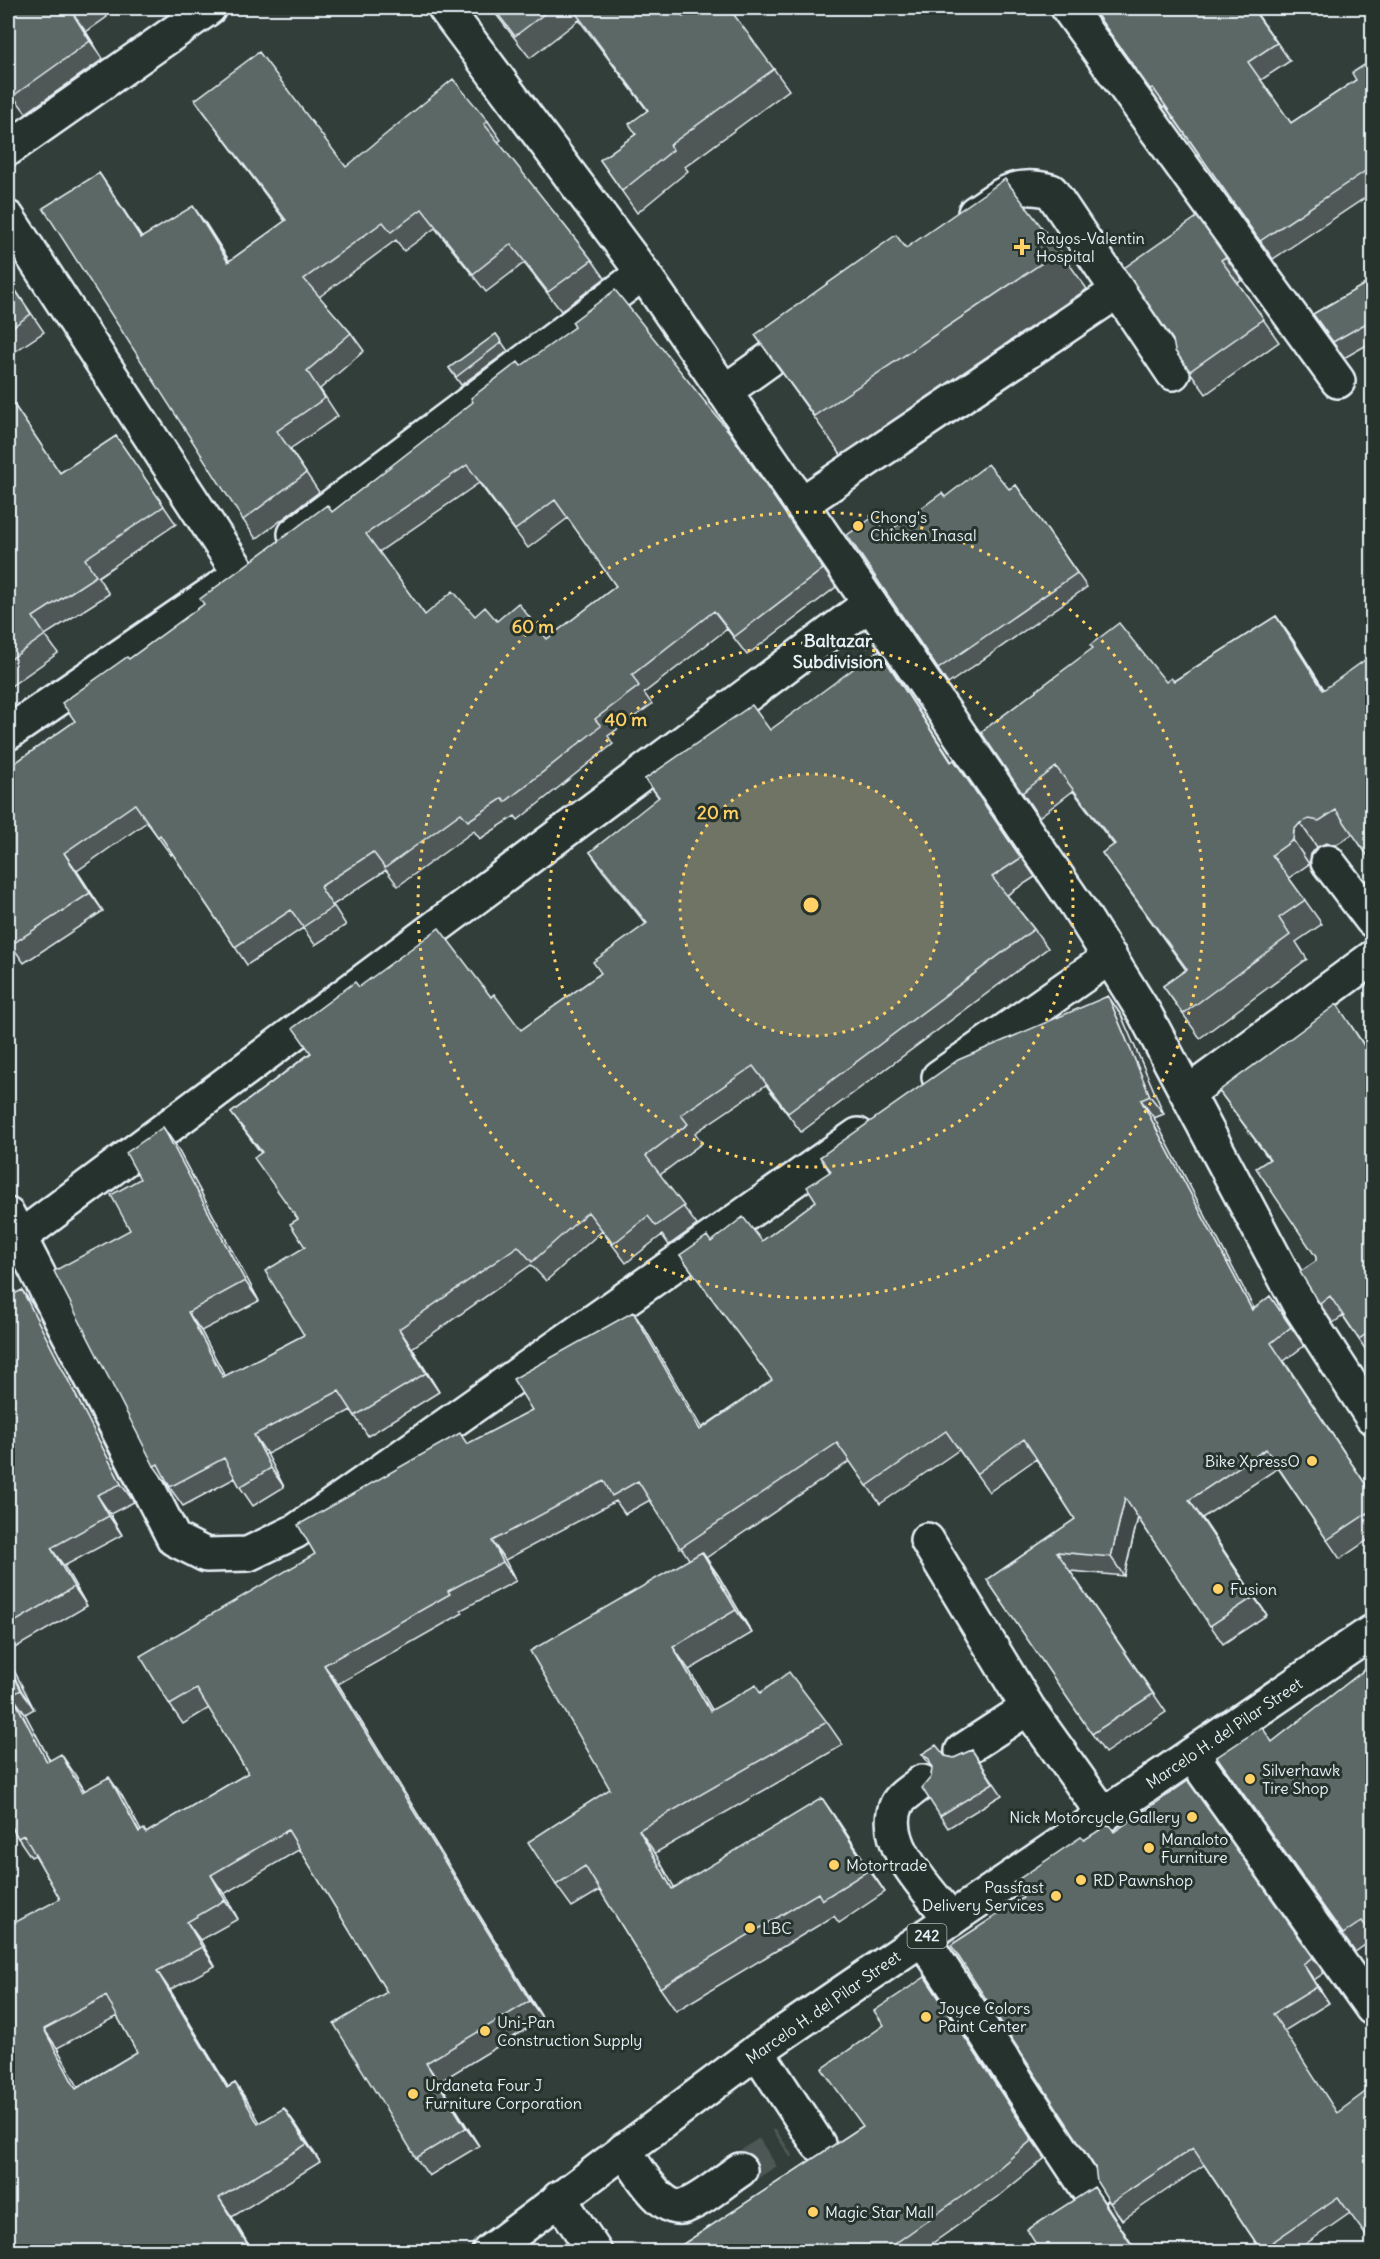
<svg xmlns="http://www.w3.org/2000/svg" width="1380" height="2259" viewBox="0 0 1380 2259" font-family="Delius,sans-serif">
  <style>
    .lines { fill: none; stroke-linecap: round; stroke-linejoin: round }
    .minor-tunnel { stroke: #4d5956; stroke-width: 33; stroke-dasharray: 33 16; stroke-linecap: butt }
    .minor-casing { stroke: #e8f1f8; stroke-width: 38 }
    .major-casing { stroke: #e8f1f8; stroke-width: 38 }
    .minor { stroke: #26332d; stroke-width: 33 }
    .major { stroke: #26332d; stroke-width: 33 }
    .wall { fill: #4f5957; stroke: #e8f1f8; stroke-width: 1.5; fill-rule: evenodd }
    .shaded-wall { fill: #404947; stroke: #e8f1f8; stroke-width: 1.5 }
    .building { fill: #5c6865; stroke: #e8f1f8; stroke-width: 1.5; fill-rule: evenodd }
    .ring { fill: none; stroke: #ffd166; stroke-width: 3; stroke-dasharray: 3 6 }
    .poi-dot { fill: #ffd166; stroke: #26332d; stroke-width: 2 }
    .labels { text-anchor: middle; stroke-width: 6; stroke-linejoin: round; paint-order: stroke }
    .shield { fill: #26332d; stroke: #aeb8bb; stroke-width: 1.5 }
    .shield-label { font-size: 15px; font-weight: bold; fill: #e8f1f8 }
    .poi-label { font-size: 16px; fill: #e8f1f8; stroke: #26332d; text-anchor: start }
    .street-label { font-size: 16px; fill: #e8f1f8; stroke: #26332d }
    .neighbourhood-label { font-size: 18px; font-weight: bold; fill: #e8f1f8; stroke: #26332d }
    .centre { fill: #ffd166; stroke: #26332d; stroke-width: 3 }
    .ring-label { font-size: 18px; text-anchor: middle; font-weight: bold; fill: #ffd166; stroke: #26332d; stroke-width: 6; stroke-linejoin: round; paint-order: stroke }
  </style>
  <rect width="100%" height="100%" fill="#323e39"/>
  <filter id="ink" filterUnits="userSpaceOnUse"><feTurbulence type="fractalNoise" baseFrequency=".0167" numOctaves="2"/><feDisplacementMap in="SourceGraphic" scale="12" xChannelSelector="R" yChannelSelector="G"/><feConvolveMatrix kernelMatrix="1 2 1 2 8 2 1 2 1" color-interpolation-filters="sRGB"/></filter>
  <g filter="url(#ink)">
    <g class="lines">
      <path class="minor-tunnel" d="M740 2170 784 2142"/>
      <defs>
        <path id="minor" d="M445 8 643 273 1076 904 1145 1014 1300 1306 1372 1417
          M1068 8 1338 381
          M8 149 209 8
          M975 213C1003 194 1016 181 1051 191L1173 373
          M8 218 240 574
          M724 392 808 332
          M801 504 1118 291
          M295 534 643 273
          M8 733 239 575
          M1328 862 1372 920
          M939 1077 1110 957
          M1188 1093 1372 958
          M8 1215 174 1539 206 1555 248 1554 296 1531 858 1135
          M19 1238 869 604
          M927 1540 1028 1708
          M962 1751 1028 1708 1104 1815
          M1192 1755 1372 2008
          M922 1782C915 1788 901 1796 897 1804 879 1843 929 1890 951 1919
          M923 1939 1091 2194
          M757 2051 818 2144
          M624 2150C636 2166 662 2215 685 2206 704 2199 723 2181 740 2170
          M559 2198 595 2252"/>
        <path id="major" d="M489 2252 757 2051 1372 1632"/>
      </defs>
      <use href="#minor" class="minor-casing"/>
      <use href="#major" class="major-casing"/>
      <use href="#minor" class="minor"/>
      <use href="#major" class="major"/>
    </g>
    <path class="wall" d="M8 8H117L106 15 107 17 86 32 103 59 26 113 8 89Z
      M491 8H676L683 17 774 69 789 90 685 167 688 171 637 213 600 160 636 134 647 110 579 20 530 58Z
      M1253 8 1290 61 1261 80 1291 123 1356 80 1372 60V193L1273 259 1165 106 1163 108 1104 25Z
      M195 100 346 167 488 121 501 140 498 142 592 260 605 278 561 311 524 263 486 292 435 228 404 251 396 240 319 297 351 333 364 351 320 389 338 416 290 449 319 492 256 539 243 520 99 173 142 238 206 224 229 261 285 221Z
      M1197 217 1242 280 1238 283 1279 342 1206 394 1175 351Z
      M1060 251 1087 289 841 455 755 335Z
      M8 279 44 332 8 356Z
      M1372 280V342L1344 358 1313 314Z
      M496 334 508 351 461 385 449 368Z
      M521 366 730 433 836 587 747 655 727 629 644 693 652 704 608 736 613 744 518 820 515 816 480 839 474 831 398 886 386 870 333 905 346 925 315 945 303 928 247 965 172 853 171 855 147 822 77 871 103 911 24 963 9 942 8 943V768L75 721 129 659 332 512ZM479 483 528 548 568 518 616 586 547 639 497 621 475 616 425 615 379 552Z
      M8 396 60 473 116 436 176 524 98 577 109 594 45 635 58 653 8 688Z
      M1016 485 1087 587 948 684 847 535 887 533 945 497 1009 489Z
      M1276 616 1293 640 1324 689 1353 834 1336 845 1326 843 1317 847 1311 854 1309 864 1289 878 1322 924 1296 942 1307 959 1200 1038 1163 986 1186 970 1102 853 1114 845 1073 791 1039 817 981 732 1166 682 1174 681Z
      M892 670 952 762 954 760 1035 877 1007 895 1034 929 1048 948 801 1132 766 1085 695 1133 702 1143 660 1175 697 1225 669 1245 662 1235 626 1263 602 1231 546 1281 531 1265 412 1348 439 1392 368 1436 351 1410 267 1454 284 1487 253 1506 240 1487 235 1478 183 1506 154 1466 130 1230 140 1179 176 1146 259 1301 201 1331 225 1376 304 1335 305 1247 298 1219 261 1153 231 1113 310 1053 359 987 491 997 521 1030 601 973 646 924 603 871 590 852 659 798 645 779 770 730Z
      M1108 996 1121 1015 1164 1114 1154 1118 1254 1309 1270 1296 1304 1346 1284 1361 1372 1494V1537L1340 1559 1278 1468 1202 1518 1267 1615 1223 1644 1138 1518 1124 1576 1070 1571 1166 1712 1105 1753 987 1580 1075 1519 1036 1459 989 1492 959 1450 880 1504 850 1461 706 1558 718 1575 752 1633 689 1670 712 1710 761 1692 827 1722 843 1745 655 1853 674 1887 838 1821 885 1892 839 1923 834 1916 676 2011 660 1988 600 1890 572 1907 556 1885 610 1789 689 1559 650 1500 625 1514 616 1501 505 1560 516 1581 461 1610 463 1613 338 1684 543 2019 439 2082 479 2146 429 2176 416 2158 387 1992 300 1849 224 1894 238 1919 200 1940 215 1966 170 1990 228 2087 235 2083 248 2102 260 2123 297 2126 320 2162 232 2217 8 2252 60 1899 35 1855 31 1857 18 1838 12 1828 8 1830V1659L34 1709 25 1714 50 1760 74 1773 85 1791 122 1796 141 1831 146 1833 248 1773 209 1708 183 1724 170 1705 315 1554 468 1444 532 1410 646 1331 701 1428 772 1380 680 1255 711 1242 762 1241 816 1201 830 1172 820 1157ZM117 2016 137 2052 78 2087 57 2048Z
      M1350 1024 1372 1057V1359L1343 1316 1333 1323 1320 1304 1316 1257 1269 1159 1219 1091Z
      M8 1295 9 1297 35 1308 134 1502 110 1514 122 1535 64 1566 87 1606 8 1652Z
      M1372 1664V1940L1355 1952 1217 1757 1272 1742Z
      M972 1750 1002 1795 948 1828 940 1816 931 1777 932 1768 922 1754 945 1756 954 1758Z
      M1188 1781 1324 1973 1314 1980 1329 2003 1284 2031 1350 2213 1294 2252H1262L1204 2165 1122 2220 1110 2203 1095 2167 1023 1898 1109 1824 1115 1832Z
      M925 1977 1045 2158 998 2197 920 2252H671L863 2126 884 2025Z"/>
    <path class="shaded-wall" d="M73 14 86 32 103 59 90 41Z
      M99 173 112 192 154 257 141 238Z
      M193 206 206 224 242 281 228 262Z
      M1276 616 1293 640 1339 714 1323 690Z
      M879 650 892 670 964 781 951 762Z
      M1300 823 1317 847 1311 854 1309 864 1293 840 1294 830Z
      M64 853 77 871 103 911 90 893Z
      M1108 996 1121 1015 1164 1114 1150 1096Z
      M1141 1100 1154 1118 1265 1329 1252 1310Z
      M163 1127 176 1146 259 1301 245 1281Z
      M22 1290 35 1308 134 1502 121 1484Z
      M188 1312 201 1331 236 1396 223 1377Z
      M633 1312 646 1331 713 1448 700 1430Z
      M399 1329 412 1348 439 1392 426 1373Z
      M254 1435 267 1454 284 1487 271 1468Z
      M97 1495 110 1514 122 1535 109 1516Z
      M1125 1498 1138 1517 1124 1576 1111 1557Z
      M1189 1500 1202 1518 1267 1615 1254 1597Z
      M492 1541 505 1560 516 1581 503 1562Z
      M51 1548 64 1566 87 1606 74 1587Z
      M702 1552 718 1575 752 1633 736 1610Z
      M673 1647 689 1670 726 1734 710 1711Z
      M8 1659 34 1709 21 1690 8 1665Z
      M324 1665 338 1684 543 2019 530 2001Z
      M12 1695 25 1714 60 1780 47 1762Z
      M61 1754 74 1773 95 1811 82 1792Z
      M109 1777 122 1796 152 1851 139 1832Z
      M822 1798 838 1821 885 1892 869 1870Z
      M639 1830 655 1853 688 1912 672 1889Z
      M211 1875 224 1894 238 1919 225 1900Z
      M187 1922 200 1940 215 1966 202 1947Z
      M1303 1964 1314 1980 1329 2003 1317 1987Z
      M157 1971 170 1990 240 2107 227 2088Z
      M925 1977 937 1995 1045 2158 1032 2140Z
      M44 2029 57 2048 89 2107 76 2089Z
      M426 2063 439 2082 479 2146 466 2128Z
      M235 2083 248 2102 271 2142 258 2124Z
      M284 2108 297 2126 320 2162 307 2144Z
      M1094 2187 1108 2207 1137 2252H1136Z
      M219 2198 232 2217 253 2252H252Z"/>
    <path class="building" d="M8 8H83L73 14 90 41 13 96 8 88Z
      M493 8H552L515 36Z
      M572 8H676L683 17 695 8H729L774 69 670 145 673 150 622 191 600 160 636 134 629 124 648 110Z
      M1092 8H1252L1277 43 1248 62 1291 123 1356 80 1352 73 1372 60V172L1370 168 1260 241 1153 88 1150 89Z
      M259 52 346 167 453 79 488 121 484 124 592 260 548 292 511 244 473 274 422 209 391 232 383 222 304 279 351 333 307 371 325 398 277 431 306 473 243 520 43 208 99 173 141 238 193 206 228 262 286 220 195 100Z
      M1005 179 1060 251 814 416 755 335 896 235 906 248Z
      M1197 217 1226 257 1221 260 1264 319 1190 371 1175 351 1173 340 1124 268Z
      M8 279 31 314 8 330Z
      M1372 280V320L1333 342 1313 314Z
      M615 290 730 433 823 569 734 637 714 611 632 675 639 686 595 719 601 726 505 802 503 798 468 821 461 813 385 868 373 852 320 887 333 907 303 927 291 910 235 947 160 835 158 837 135 804 64 853 90 893 11 945 8 940V768L75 721 62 703 127 657 129 659 204 604 200 599 327 505 332 512 473 402 471 398 518 362 521 366 575 327 572 322ZM467 465 515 530 555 500 616 586 547 639 518 603 497 621 485 607 475 616 453 591 425 615 366 534Z
      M496 334 502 342 456 377 449 368Z
      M8 396 60 473 116 436 164 506 85 559 96 576 33 617 45 635 8 661Z
      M988 464 1009 489 1016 485 1077 573 938 669 847 535 875 516 887 533 942 493 945 497Z
      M1276 616 1323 690 1372 655V862L1336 810 1319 821 1309 819 1300 823 1294 830 1293 840 1272 855 1305 900 1279 918 1290 935 1183 1014 1163 986 1187 969 1102 853 1115 844 1056 767 1022 793 981 732 1093 648 1090 645 1119 623 1166 682 1171 678 1174 681Z
      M879 650 951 762 954 760 1021 858 992 877 1034 929 788 1113 753 1066 681 1115 688 1124 646 1156 684 1206 656 1226 648 1216 613 1244 588 1212 532 1262 518 1246 399 1329 426 1373 355 1416 339 1391 254 1435 271 1468 240 1487 224 1458 170 1487 158 1464 154 1466 54 1271 130 1230 111 1195 140 1179 126 1153 163 1127 245 1281 188 1312 223 1377 304 1335 265 1271 305 1247 290 1224 298 1219 254 1158 262 1152 231 1113 311 1053 293 1028 355 982 359 987 439 928 491 997 494 994 521 1030 601 973 593 962 647 923 590 852 659 797 645 779 752 705 770 730Z
      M1108 996 1150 1096 1141 1100 1252 1310 1270 1296 1291 1327 1271 1343 1372 1494V1510L1327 1540 1266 1449 1189 1500 1254 1597 1210 1626 1125 1498 1111 1557 1057 1552 1153 1694 1092 1734 987 1580 1075 1519 1024 1439 976 1474 946 1431 867 1486 837 1443 680 1548 638 1481 612 1496 604 1481 492 1541 503 1562 448 1591 450 1594 324 1665 530 2001 426 2063 466 2128 416 2158 334 2024 387 1992 288 1830 211 1875 225 1900 187 1922 202 1947 157 1971 227 2088 235 2083 258 2124 284 2108 307 2144 219 2198 252 2252H8V1926L60 1899 24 1835 18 1838 8 1819V1665L21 1690 12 1695 47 1762 61 1754 82 1792 109 1777 139 1832 144 1829 146 1833 248 1773 197 1689 170 1705 140 1656 315 1554 298 1525 460 1433 467 1444 532 1410 513 1379 633 1312 700 1430 772 1380 680 1255 707 1236 711 1242 743 1217 762 1241 816 1201 807 1187 831 1171 820 1157 958 1060ZM106 1996 137 2052 76 2089 44 2029Z
      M1337 1004 1372 1058V1330L1359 1339 1330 1296 1320 1304 1303 1277 1300 1272 1316 1261V1257L1256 1168 1270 1159 1219 1091Z
      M22 1290 121 1484 97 1495 109 1516 51 1548 74 1587 8 1626V1297Z
      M702 1552 736 1610 673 1647 710 1711 756 1685 760 1693 789 1672 827 1722 639 1830 672 1889 822 1798 869 1870 822 1900 818 1893 660 1988 585 1866 556 1885 528 1842 610 1789 530 1651Z
      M1372 1664V1934L1362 1921 1343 1934 1217 1757 1262 1727 1272 1742Z
      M936 1745 945 1756 954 1758 972 1750 993 1783 940 1816 922 1788 931 1777 932 1768 929 1759 922 1754Z
      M1188 1781 1313 1957 1303 1964 1317 1987 1273 2014 1337 2113 1372 2087V2244L1338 2197 1261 2250 1193 2148 1110 2203 1097 2182 1095 2167 951 1945 1023 1898 1013 1883 1081 1837 1084 1840 1109 1824 1114 1832Z
      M925 1977 1032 2140 986 2179 883 2252H671L863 2126 822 2069 884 2025 874 2011Z
      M1094 2187 1136 2252H1041L1027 2230Z"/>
  </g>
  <circle cx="811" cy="905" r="131" fill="#ffd166" fill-opacity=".12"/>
  <g class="ring">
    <circle cx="811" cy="905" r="131"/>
    <circle cx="811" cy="905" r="262"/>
    <circle cx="811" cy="905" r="393"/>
  </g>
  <g class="poi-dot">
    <path d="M1019 238h6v6h6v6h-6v6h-6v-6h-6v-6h6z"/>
    <circle cx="858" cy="526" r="6"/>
    <circle cx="1312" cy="1461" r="6"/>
    <circle cx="1218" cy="1589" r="6"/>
    <circle cx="1250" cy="1779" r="6"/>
    <circle cx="1192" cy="1817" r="6"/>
    <circle cx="1149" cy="1848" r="6"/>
    <circle cx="834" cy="1865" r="6"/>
    <circle cx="1081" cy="1880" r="6"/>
    <circle cx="1056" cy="1896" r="6"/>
    <circle cx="750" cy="1928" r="6"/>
    <circle cx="926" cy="2017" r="6"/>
    <circle cx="485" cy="2031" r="6"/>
    <circle cx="413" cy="2094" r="6"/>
    <circle cx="813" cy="2212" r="6"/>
  </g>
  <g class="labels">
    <rect class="shield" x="907.5" y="1924" width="39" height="24" rx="4.5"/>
    <g class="shield-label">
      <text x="927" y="1941">242</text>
    </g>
    <g class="poi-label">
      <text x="1036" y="244">Rayos-Valentin<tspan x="1036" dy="18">Hospital</tspan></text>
      <text x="870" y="523">Chong's<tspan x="870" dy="18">Chicken Inasal</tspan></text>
      <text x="1300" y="1467" text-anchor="end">Bike XpressO</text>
      <text x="1230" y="1595">Fusion</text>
      <text x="1262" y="1776">Silverhawk<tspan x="1262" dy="18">Tire Shop</tspan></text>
      <text x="1180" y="1823" text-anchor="end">Nick Motorcycle Gallery</text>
      <text x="1161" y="1845">Manaloto<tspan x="1161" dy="18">Furniture</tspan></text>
      <text x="846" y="1871">Motortrade</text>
      <text x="1093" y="1886">RD Pawnshop</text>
      <text x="1044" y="1893" text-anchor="end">Passfast<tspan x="1044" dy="18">Delivery Services</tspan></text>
      <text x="762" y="1934">LBC</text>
      <text x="938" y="2014">Joyce Colors<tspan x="938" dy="18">Paint Center</tspan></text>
      <text x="497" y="2028">Uni-Pan<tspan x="497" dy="18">Construction Supply</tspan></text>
      <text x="425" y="2091">Urdaneta Four J<tspan x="425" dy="18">Furniture Corporation</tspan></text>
      <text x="825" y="2218">Magic Star Mall</text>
    </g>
    <g class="street-label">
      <text transform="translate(1224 1733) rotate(-34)" y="6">Marcelo H. del Pilar Street</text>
      <text transform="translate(823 2007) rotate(-35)" y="6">Marcelo H. del Pilar Street</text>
    </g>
    <g class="neighbourhood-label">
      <text x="838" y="647">Baltazar<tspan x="838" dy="21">Subdivision</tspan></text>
    </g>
  </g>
  <circle cx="811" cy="905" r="9" class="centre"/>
  <g class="ring-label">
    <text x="533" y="633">60 m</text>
    <text x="626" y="726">40 m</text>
    <text x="718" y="819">20 m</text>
  </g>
  <rect width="1380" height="2259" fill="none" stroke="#26332d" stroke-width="30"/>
  <rect x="15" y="15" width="1350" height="2229" fill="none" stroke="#e8f1f8" stroke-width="2" filter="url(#ink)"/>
</svg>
